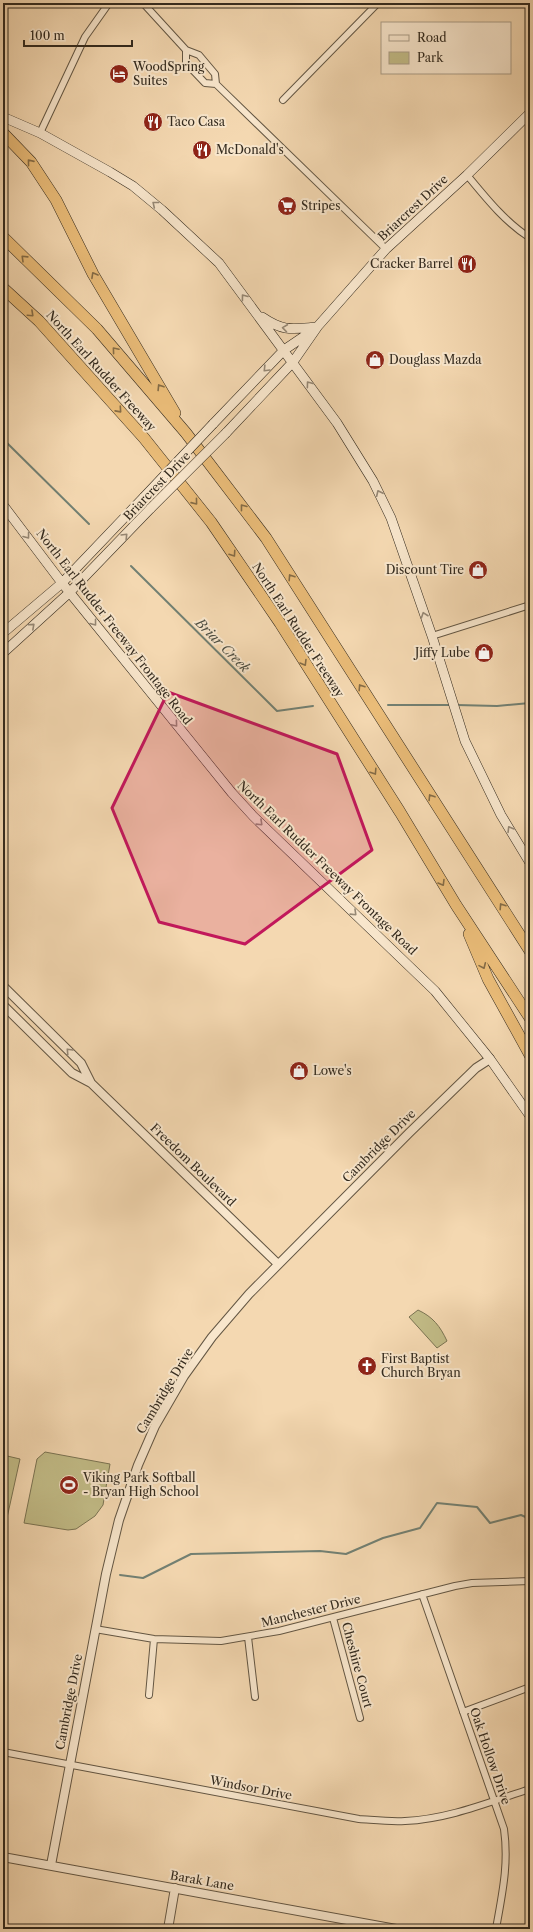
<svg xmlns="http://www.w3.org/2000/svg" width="533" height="1932" viewBox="0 0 533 1932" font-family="'Libre Caslon Text',serif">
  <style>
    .green { fill: #c2bc87; stroke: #7a7352 }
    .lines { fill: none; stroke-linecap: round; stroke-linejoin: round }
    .stream { stroke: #728073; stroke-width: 2 }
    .minor-casing { stroke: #635643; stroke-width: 8 }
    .tertiary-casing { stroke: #635643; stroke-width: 10 }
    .secondary-casing { stroke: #332a1e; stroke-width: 10 }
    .motorway-casing { stroke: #332a1e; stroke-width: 12 }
    .minor { stroke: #f8e6cc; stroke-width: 6 }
    .tertiary { stroke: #f8e6cc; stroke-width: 8 }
    .secondary { stroke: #f8e6cc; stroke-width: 9 }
    .motorway { stroke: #eabc78; stroke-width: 11 }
    .secondary-bridge-casing { stroke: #332a1e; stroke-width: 10; stroke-linecap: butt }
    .secondary-bridge { stroke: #f8e6cc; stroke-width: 9 }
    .oneway { stroke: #856c46 }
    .oneway2 { stroke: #968875 }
    .marked { fill: #c2185b; fill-opacity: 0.2; stroke: #c2185b; stroke-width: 3; stroke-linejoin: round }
    .labels { text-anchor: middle; stroke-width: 4; stroke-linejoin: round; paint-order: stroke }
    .poi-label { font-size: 12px; fill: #332a1e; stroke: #f8e6cc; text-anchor: start }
    .street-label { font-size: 12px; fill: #332a1e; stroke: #f8e6cc }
    .water-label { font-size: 13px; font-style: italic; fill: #4d4e42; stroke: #f8e6cc }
  </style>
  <rect width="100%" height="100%" fill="#f4d8b1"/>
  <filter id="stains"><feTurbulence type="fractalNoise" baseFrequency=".005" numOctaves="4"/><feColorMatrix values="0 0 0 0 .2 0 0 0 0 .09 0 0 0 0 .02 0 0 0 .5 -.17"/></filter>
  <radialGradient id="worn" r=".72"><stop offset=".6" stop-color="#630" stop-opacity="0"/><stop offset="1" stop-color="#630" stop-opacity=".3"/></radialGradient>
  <path class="green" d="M418 1310C433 1317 440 1326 447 1341L437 1348 409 1317Z
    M45 1452 110 1464 103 1505 95 1516 76 1529 68 1530 24 1523 37 1459Z
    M3 1455 20 1459 3 1536Z"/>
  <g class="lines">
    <path class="stream" d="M3 439 89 524
      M131 566 277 711 313 706
      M388 705H451
      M457 705 497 706 530 703
      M120 1575 143 1578 191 1554 320 1551 346 1554 383 1538 420 1528 437 1503 477 1507 490 1523 521 1515 530 1519"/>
    <defs>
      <path id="minor" d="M143 3 186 50 199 55 215 74 216 84 386 249
        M528 3 530 5
        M186 50V63L205 83 216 84
        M283 100 378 3
        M40 133 85 37 109 3
        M467 175C486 198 505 222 530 238
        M432 636 530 605
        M422 1594 504 1829C509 1865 502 1894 496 1929
        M333 1618 360 1718
        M95 1629 154 1639 221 1641 279 1631 455 1586 472 1583 530 1581
        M248 1637 255 1697
        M149 1695 154 1639
        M463 1712 530 1687
        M3 1752 359 1819C374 1820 390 1822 405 1821 449 1819 489 1802 530 1789"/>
      <path id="tertiary" d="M3 986 81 1063 91 1083
        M3 1005 72 1073 91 1083 278 1264
        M3 1857 396 1929
        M51 1865 106 1574 119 1520 138 1465 155 1426 184 1376 212 1337 249 1294 409 1133 476 1068 490 1059
        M168 1929 175 1888"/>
      <path id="secondary" d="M3 117 40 133 110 172 133 186 162 210 219 263 337 423 373 481 391 518 432 636 465 741 501 815 530 863
        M262 317C284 332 292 329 317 327
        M213 424 284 350 312 331
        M226 433 293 362 318 326 386 249 467 175 530 113
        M3 505 62 583 232 793 253 816 435 991 490 1059 530 1116
        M3 633 62 583 144 497
        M3 653 70 592 151 508"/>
      <path id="motorway" d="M3 133 31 162 56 200 93 274 175 413
        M3 237 97 329 186 433 266 538 530 951
        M3 288 39 321 144 438 211 522 280 623 400 812 456 905 530 1018
        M469 934 488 979 530 1055"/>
    </defs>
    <use href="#minor" class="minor-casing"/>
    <use href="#tertiary" class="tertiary-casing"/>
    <use href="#secondary" class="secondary-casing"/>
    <use href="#motorway" class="motorway-casing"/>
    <use href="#minor" class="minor"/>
    <use href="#tertiary" class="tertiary"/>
    <use href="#secondary" class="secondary"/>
    <use href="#motorway" class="motorway"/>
    <defs>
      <path id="secondary-bridge" d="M144 497 213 424
        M151 508 226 433"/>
    </defs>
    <use href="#secondary-bridge" class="secondary-bridge-casing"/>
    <use href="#secondary-bridge" class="secondary-bridge"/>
  </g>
  <defs><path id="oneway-chevron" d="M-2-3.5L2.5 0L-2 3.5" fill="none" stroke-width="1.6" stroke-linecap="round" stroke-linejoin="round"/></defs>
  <g class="oneway">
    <use href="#oneway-chevron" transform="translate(30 162) rotate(-129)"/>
    <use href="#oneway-chevron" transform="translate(24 258) rotate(-136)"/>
    <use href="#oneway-chevron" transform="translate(94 275) rotate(-119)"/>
    <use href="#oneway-chevron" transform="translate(31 314) rotate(43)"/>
    <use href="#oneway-chevron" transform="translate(115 350) rotate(-130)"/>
    <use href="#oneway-chevron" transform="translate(160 387) rotate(-122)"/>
    <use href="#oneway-chevron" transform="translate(119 410) rotate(48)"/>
    <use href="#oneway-chevron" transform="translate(195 502) rotate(51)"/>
    <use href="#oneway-chevron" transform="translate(243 507) rotate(-128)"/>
    <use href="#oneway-chevron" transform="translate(233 554) rotate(56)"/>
    <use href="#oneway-chevron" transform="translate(291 577) rotate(-123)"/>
    <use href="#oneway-chevron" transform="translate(304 663) rotate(59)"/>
    <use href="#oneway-chevron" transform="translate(361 687) rotate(-123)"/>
    <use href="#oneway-chevron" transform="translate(374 772) rotate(57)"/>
    <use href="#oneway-chevron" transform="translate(431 797) rotate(-122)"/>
    <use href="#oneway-chevron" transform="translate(442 883) rotate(59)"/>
    <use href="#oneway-chevron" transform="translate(502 906) rotate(-123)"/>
    <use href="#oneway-chevron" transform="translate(483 966) rotate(66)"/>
  </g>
  <g class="oneway2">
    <use href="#oneway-chevron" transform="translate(155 204) rotate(-141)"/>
    <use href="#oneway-chevron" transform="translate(244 297) rotate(-127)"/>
    <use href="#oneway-chevron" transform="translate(285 328) rotate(-172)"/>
    <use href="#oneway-chevron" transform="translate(266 369) rotate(134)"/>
    <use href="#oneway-chevron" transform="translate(309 384) rotate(-126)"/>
    <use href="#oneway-chevron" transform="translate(379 493) rotate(-115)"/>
    <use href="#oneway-chevron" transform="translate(27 536) rotate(53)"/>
    <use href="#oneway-chevron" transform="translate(125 536) rotate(-46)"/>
    <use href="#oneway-chevron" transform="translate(424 615) rotate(-109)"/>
    <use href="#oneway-chevron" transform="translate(94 623) rotate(52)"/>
    <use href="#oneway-chevron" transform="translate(32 626) rotate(-42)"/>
    <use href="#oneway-chevron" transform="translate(175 724) rotate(50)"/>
    <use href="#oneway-chevron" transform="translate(260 823) rotate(44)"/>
    <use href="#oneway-chevron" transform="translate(510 829) rotate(-121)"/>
    <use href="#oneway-chevron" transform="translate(354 913) rotate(44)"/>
    <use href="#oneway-chevron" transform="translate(69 1051) rotate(-133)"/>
  </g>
  <path class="marked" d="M168 692 337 754 372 850 245 944 159 922 112 808Z"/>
  <defs>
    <symbol id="hotel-disc" viewBox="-11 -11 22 22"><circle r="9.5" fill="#8f2418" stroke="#f8e6cc"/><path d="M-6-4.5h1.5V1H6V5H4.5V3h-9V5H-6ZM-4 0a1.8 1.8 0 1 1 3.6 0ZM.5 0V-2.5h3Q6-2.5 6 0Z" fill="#fff"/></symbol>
    <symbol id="restaurant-disc" viewBox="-11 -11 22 22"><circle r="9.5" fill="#8f2418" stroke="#f8e6cc"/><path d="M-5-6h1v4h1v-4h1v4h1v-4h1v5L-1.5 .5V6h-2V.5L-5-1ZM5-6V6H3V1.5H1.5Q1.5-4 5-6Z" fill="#fff"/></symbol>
    <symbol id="supermarket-disc" viewBox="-11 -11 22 22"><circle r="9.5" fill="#8f2418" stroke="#f8e6cc"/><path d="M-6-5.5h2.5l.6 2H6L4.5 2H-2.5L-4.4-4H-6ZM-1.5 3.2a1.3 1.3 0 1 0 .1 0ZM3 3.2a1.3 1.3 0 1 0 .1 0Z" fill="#fff"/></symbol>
    <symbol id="shop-disc" viewBox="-11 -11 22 22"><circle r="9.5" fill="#8f2418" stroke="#f8e6cc"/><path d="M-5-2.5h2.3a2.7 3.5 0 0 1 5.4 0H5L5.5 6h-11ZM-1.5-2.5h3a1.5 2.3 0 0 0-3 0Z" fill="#fff"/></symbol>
    <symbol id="church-disc" viewBox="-11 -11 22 22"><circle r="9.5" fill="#8f2418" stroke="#f8e6cc"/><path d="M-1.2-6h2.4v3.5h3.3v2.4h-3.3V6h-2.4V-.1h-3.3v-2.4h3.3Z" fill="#fff"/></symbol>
    <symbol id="stadium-disc" viewBox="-11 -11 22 22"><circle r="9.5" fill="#8f2418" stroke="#f8e6cc"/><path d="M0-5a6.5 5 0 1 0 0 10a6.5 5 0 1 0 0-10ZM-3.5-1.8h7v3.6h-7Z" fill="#fff"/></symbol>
  </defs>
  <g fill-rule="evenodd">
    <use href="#hotel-disc" x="108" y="63" width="22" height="22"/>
    <use href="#restaurant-disc" x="142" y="111" width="22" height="22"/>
    <use href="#restaurant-disc" x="191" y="139" width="22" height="22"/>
    <use href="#supermarket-disc" x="276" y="195" width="22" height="22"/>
    <use href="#restaurant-disc" x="456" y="253" width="22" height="22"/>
    <use href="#shop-disc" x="364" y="349" width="22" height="22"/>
    <use href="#shop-disc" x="467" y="559" width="22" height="22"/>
    <use href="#shop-disc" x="473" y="642" width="22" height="22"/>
    <use href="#shop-disc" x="288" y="1060" width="22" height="22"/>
    <use href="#church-disc" x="356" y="1355" width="22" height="22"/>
    <use href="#stadium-disc" x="58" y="1474" width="22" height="22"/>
  </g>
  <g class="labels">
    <g class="poi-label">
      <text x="133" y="71">WoodSpring<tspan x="133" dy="14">Suites</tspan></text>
      <text x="167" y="126">Taco Casa</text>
      <text x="216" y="154">McDonald's</text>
      <text x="301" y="210">Stripes</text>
      <text x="453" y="268" text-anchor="end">Cracker Barrel</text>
      <text x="389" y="364">Douglass Mazda</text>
      <text x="464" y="574" text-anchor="end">Discount Tire</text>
      <text x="470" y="657" text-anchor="end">Jiffy Lube</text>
      <text x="313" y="1075">Lowe's</text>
      <text x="381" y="1363">First Baptist<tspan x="381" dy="14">Church Bryan</tspan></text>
      <text x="83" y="1482">Viking Park Softball<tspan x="83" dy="14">- Bryan High School</tspan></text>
    </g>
    <g class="street-label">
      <text transform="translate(413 208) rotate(-43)" y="4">Briarcrest Drive</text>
      <text transform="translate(101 371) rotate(48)" y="4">North Earl Rudder Freeway</text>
      <text transform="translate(157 486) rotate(-46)" y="4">Briarcrest Drive</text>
      <text transform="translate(114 627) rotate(52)" y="4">North Earl Rudder Freeway Frontage Road</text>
      <text transform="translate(298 630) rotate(57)" y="4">North Earl Rudder Freeway</text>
      <text transform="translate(327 868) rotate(44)" y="4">North Earl Rudder Freeway Frontage Road</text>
      <text transform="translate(379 1146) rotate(-45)" y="4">Cambridge Drive</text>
      <text transform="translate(193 1165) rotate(44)" y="4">Freedom Boulevard</text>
      <text transform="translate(165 1391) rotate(-59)" y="4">Cambridge Drive</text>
      <text transform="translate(311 1611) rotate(-14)" y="4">Manchester Drive</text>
      <text transform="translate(357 1665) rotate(75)" y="4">Cheshire Court</text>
      <text transform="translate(69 1702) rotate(-79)" y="4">Cambridge Drive</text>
      <text transform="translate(490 1756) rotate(71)" y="4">Oak Hollow Drive</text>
      <text transform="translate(251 1788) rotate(11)" y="4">Windsor Drive</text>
      <text transform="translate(202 1881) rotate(10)" y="4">Barak Lane</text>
    </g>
    <g class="water-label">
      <text transform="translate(223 645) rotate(45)" y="5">Briar Creek</text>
    </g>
  </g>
  <rect width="533" height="1932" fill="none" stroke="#f4d8b1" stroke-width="16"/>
  <rect x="4" y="4" width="525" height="1924" fill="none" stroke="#332a1e" stroke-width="2"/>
  <rect x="8" y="8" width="517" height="1916" fill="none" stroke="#332a1e"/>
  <rect x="381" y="22" width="130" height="52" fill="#f8e6cc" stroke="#a99b86"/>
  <rect x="389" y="35" width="20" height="6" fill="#f8e6cc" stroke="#a99b86"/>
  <text x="417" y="42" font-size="12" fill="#332a1e">Road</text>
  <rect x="389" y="52" width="20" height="12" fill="#c2bc87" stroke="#a99b86"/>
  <text x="417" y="62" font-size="12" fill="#332a1e">Park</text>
  <path d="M24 40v6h108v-6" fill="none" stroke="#332a1e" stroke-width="2"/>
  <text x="30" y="40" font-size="12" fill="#332a1e" stroke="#f8e6cc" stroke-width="3" paint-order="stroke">100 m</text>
  <rect width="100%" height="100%" filter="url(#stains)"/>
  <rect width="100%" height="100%" fill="url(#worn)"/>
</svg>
